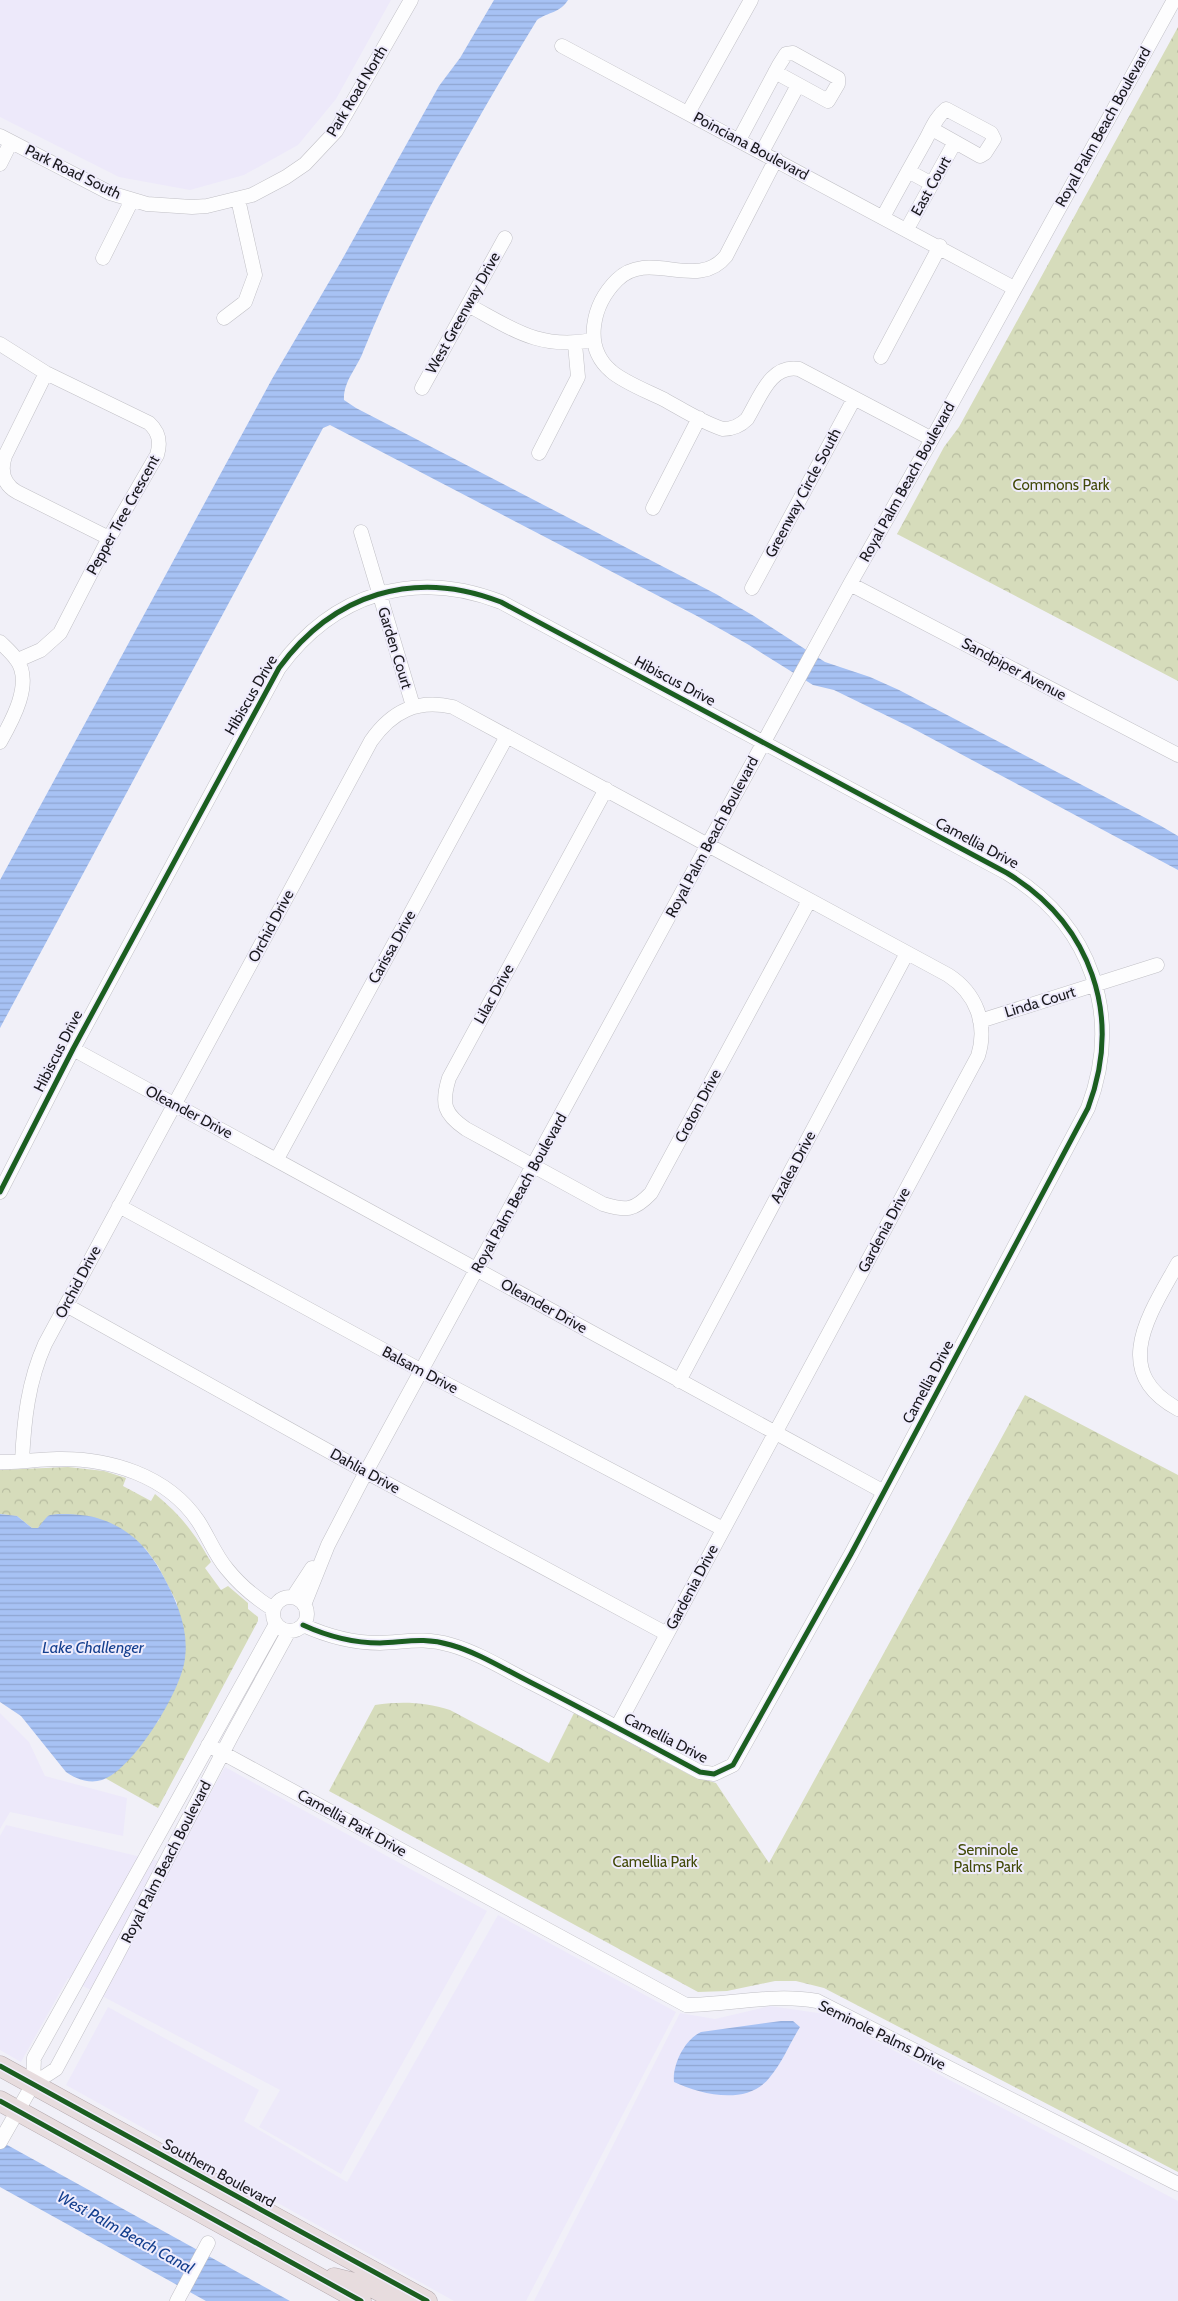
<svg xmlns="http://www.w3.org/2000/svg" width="1178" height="2301" viewBox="0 0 1178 2301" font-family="Cabin,sans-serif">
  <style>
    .built { fill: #ede9fa }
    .park { fill: url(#park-crowns) }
    .water { fill: url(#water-rules) }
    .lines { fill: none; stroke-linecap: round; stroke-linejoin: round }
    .minor-casing { stroke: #c1c0c6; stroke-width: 15 }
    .highway-casing { stroke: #b5aaae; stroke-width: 21 }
    .minor { stroke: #fdfdfe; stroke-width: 14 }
    .highway { stroke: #e7dcde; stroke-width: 20 }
    .cycleway-casing { stroke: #efecfc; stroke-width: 8 }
    .cycleway { stroke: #1b5e20; stroke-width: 5 }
    .labels { text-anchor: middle; stroke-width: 4; stroke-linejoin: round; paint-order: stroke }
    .street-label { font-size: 15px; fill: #19181d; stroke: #efecfc }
    .park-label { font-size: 15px; fill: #424a09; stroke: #efecfc }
    .water-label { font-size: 16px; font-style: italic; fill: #143f8e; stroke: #efecfc }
  </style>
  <defs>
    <pattern id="park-crowns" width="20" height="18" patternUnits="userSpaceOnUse" patternTransform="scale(1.25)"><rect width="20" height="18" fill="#d6dcbb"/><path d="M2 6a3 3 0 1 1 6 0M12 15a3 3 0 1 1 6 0" fill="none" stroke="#b7bca0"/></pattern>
    <pattern id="water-rules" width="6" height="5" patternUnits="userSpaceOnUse" patternTransform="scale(1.25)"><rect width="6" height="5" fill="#a7c2f4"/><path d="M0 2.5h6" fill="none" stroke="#8fa6d1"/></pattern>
  </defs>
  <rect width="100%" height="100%" fill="#f1f0f8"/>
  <path class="built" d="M0 0H391L336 99 298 145 244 175 190 190 119 177 0 117Z
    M0 1713 29 1742 45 1776 127 1798 123 1836 10 1812 0 1829Z
    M225 1767 487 1911 341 2174 259 2127 280 2090 68 1978 21 2062 0 2050V1836L6 1825 171 1864Z
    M498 1915 676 2012 526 2301H454L66 2085 108 2007 259 2090 244 2121 347 2182Z
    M770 2006 825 2014 1178 2201V2301H534L680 2013 715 2019Z"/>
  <path class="park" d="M1178 27V681L897 534 944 447 959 427Z
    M1025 1395 1178 1475V2172L824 1988 796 1981H775L727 1991 698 1992 329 1791 375 1705C401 1701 425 1702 450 1710L549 1763 574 1713 690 1775 716 1783 769 1863Z
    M68 1467 104 1471 126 1478 123 1486 151 1501 155 1494C181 1515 195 1534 211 1562L205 1568 221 1590 228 1586 248 1603V1609L258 1617V1621L158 1808 105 1778 113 1774 123 1764 159 1720 177 1603 158 1566 145 1548 49 1516 38 1528H32L17 1516 0 1514V1470Z"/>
  <path class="water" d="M494 0H568C560 13 548 12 537 20 472 126 410 236 363 352 357 368 343 382 344 400L356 408 716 594 754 616 825 662 870 677 899 690 1161 826 1178 836V870L912 728 834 690 813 685 749 645 697 616 330 425 323 428 0 1028V880L272 379 339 265 439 86 460 58Z
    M0 1514 17 1516 32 1528H38C41 1524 45 1519 48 1516 55 1512 89 1515 97 1518 127 1527 146 1545 161 1572 176 1599 189 1628 185 1658 182 1690 133 1770 102 1780 89 1784 76 1779 66 1772L21 1716 0 1702Z
    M781 2021H793L800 2027C790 2043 782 2063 770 2077 748 2106 702 2095 674 2082 672 2065 685 2039 701 2032Z
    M0 2141 290 2301H206L0 2187Z"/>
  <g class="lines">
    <defs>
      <path id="minor" d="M562 46 1014 288
        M688 113 751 0
        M0 136 110 193 147 204 192 207 207 206 252 195 286 177 305 164 336 131 411 0
        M739 140 779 65 786 54 793 53 838 78V84L828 101 775 72
        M762 152 798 85
        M776 159 726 256C697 292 649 248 617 280 593 304 582 346 611 371 623 382 649 392 665 400 683 410 703 423 723 429 733 429 740 426 747 419 760 398 770 364 799 369L932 439
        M0 164 11 142
        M908 171 932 184
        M883 217C897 191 911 166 925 141 931 130 936 117 946 109L991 133 994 139 985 153 980 156 932 129
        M907 229 955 142
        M103 258 132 200
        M468 305C513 329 539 350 593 340
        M224 318 245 302 255 275 238 199
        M0 344 46 373 149 423C159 432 161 442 157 455L109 538 60 633 41 650 18 660
        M881 357 940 246
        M46 373 5 456C0 471 3 484 17 492L109 538
        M422 388 505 238
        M539 453 578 377 575 344
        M653 508 699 418
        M361 532 413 706
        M850 584 1178 755
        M752 588 854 399
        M0 642C5 647 12 653 16 659 34 682 12 721 0 742
        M606 789 449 1078C441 1104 444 1114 466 1129L603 1204C626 1211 634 1211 651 1193L809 901
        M980 1021 1157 965
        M73 1049 884 1492
        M277 1159 507 736
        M0 1192 73 1049 279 668C333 594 414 568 501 602L1007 873C1091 924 1123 1015 1088 1108L851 1554 733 1765 714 1774 700 1772C644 1742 587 1711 530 1682 504 1669 479 1653 451 1645 424 1637 406 1642 380 1643 353 1643 327 1636 303 1625
        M119 1206 422 1371 723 1529
        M1178 1263C1151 1312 1108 1371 1178 1409
        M66 1305 366 1472 667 1634
        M679 1381 907 953
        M22 1461C24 1420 28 1382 45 1344L371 741C392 711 417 699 453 707L948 975C976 993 988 1024 978 1056L617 1727
        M0 1462C19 1463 38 1459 57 1459 109 1458 167 1475 198 1521 208 1536 215 1555 227 1569 239 1584 257 1599 273 1609
        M293 1597 312 1568
        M273 1614a17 17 0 1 1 34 0a17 17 0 1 1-34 0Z
        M304 1605 328 1545 366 1472 850 584 932 439 1174 0
        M208 1745 686 2005C731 2005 773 1993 817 2001L1178 2184
        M33 2084 56 2069 114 1961 232 1735 289 1631
        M0 2142 33 2084 34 2058 276 1624
        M177 2301 208 2243"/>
      <path id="highway" d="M0 2066 427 2301
        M0 2101 361 2301
        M334 2278 374 2288 397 2301"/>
    </defs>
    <use href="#minor" class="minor-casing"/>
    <use href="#highway" class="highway-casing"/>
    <use href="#minor" class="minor"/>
    <use href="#highway" class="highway"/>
    <defs>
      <path id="cycleway" d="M0 1192 73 1049 279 668C333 594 414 568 501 602L1007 873C1091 924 1123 1015 1088 1108L851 1554 733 1765 714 1774 700 1772C644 1742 587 1711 530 1682 504 1669 479 1653 451 1645 424 1637 406 1642 380 1643 353 1643 327 1636 303 1625
        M0 2066 427 2301
        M0 2101 361 2301"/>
    </defs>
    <use href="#cycleway" class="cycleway-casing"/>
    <use href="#cycleway" class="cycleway"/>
  </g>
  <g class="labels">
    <g class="street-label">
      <text transform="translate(357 91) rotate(-59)" y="5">Park Road North</text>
      <text transform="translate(1103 127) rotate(-61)" y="5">Royal Palm Beach Boulevard</text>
      <text transform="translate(751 146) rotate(28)" y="5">Poinciana Boulevard</text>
      <text transform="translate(73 172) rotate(26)" y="5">Park Road South</text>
      <text transform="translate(931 186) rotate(-61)" y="5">East Court</text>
      <text transform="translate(463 313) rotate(-61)" y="5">West Greenway Drive</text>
      <text transform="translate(907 482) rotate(-61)" y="5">Royal Palm Beach Boulevard</text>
      <text transform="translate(803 493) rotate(-62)" y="5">Greenway Circle South</text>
      <text transform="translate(123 515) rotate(-61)" y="5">Pepper Tree Crescent</text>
      <text transform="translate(395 648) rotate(73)" y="5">Garden Court</text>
      <text transform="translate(1014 669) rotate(28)" y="5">Sandpiper Avenue</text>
      <text transform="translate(675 681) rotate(28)" y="5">Hibiscus Drive</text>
      <text transform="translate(251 695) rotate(-60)" y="5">Hibiscus Drive</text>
      <text transform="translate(712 837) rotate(-62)" y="5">Royal Palm Beach Boulevard</text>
      <text transform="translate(977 843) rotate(28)" y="5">Camellia Drive</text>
      <text transform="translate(271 926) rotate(-62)" y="5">Orchid Drive</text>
      <text transform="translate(392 947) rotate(-61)" y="5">Carissa Drive</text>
      <text transform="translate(494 994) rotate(-61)" y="5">Lilac Drive</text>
      <text transform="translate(1040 1002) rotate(-17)" y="5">Linda Court</text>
      <text transform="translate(58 1051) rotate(-63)" y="5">Hibiscus Drive</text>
      <text transform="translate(698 1106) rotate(-62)" y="5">Croton Drive</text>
      <text transform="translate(189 1112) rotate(28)" y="5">Oleander Drive</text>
      <text transform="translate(793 1167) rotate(-62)" y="5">Azalea Drive</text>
      <text transform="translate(519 1193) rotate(-61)" y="5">Royal Palm Beach Boulevard</text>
      <text transform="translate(884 1230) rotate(-62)" y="5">Gardenia Drive</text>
      <text transform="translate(78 1282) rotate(-62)" y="5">Orchid Drive</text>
      <text transform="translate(544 1306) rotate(29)" y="5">Oleander Drive</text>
      <text transform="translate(420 1370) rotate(28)" y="5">Balsam Drive</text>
      <text transform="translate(928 1382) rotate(-62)" y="5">Camellia Drive</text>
      <text transform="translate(365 1471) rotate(29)" y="5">Dahlia Drive</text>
      <text transform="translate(692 1587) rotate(-62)" y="5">Gardenia Drive</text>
      <text transform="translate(666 1738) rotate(27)" y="5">Camellia Drive</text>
      <text transform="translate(352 1823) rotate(29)" y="5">Camellia Park Drive</text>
      <text transform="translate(166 1862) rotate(-63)" y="5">Royal Palm Beach Boulevard</text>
      <text transform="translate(882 2035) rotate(26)" y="5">Seminole Palms Drive</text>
      <text transform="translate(219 2173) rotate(29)" y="5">Southern Boulevard</text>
    </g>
    <g class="park-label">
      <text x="1061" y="490">Commons Park</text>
      <text x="988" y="1855">Seminole<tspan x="988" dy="17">Palms Park</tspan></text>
      <text x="655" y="1867">Camellia Park</text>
    </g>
    <g class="water-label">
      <text x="93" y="1653">Lake Challenger</text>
      <text transform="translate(126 2232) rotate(29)" y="6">West Palm Beach Canal</text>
    </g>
  </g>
</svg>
